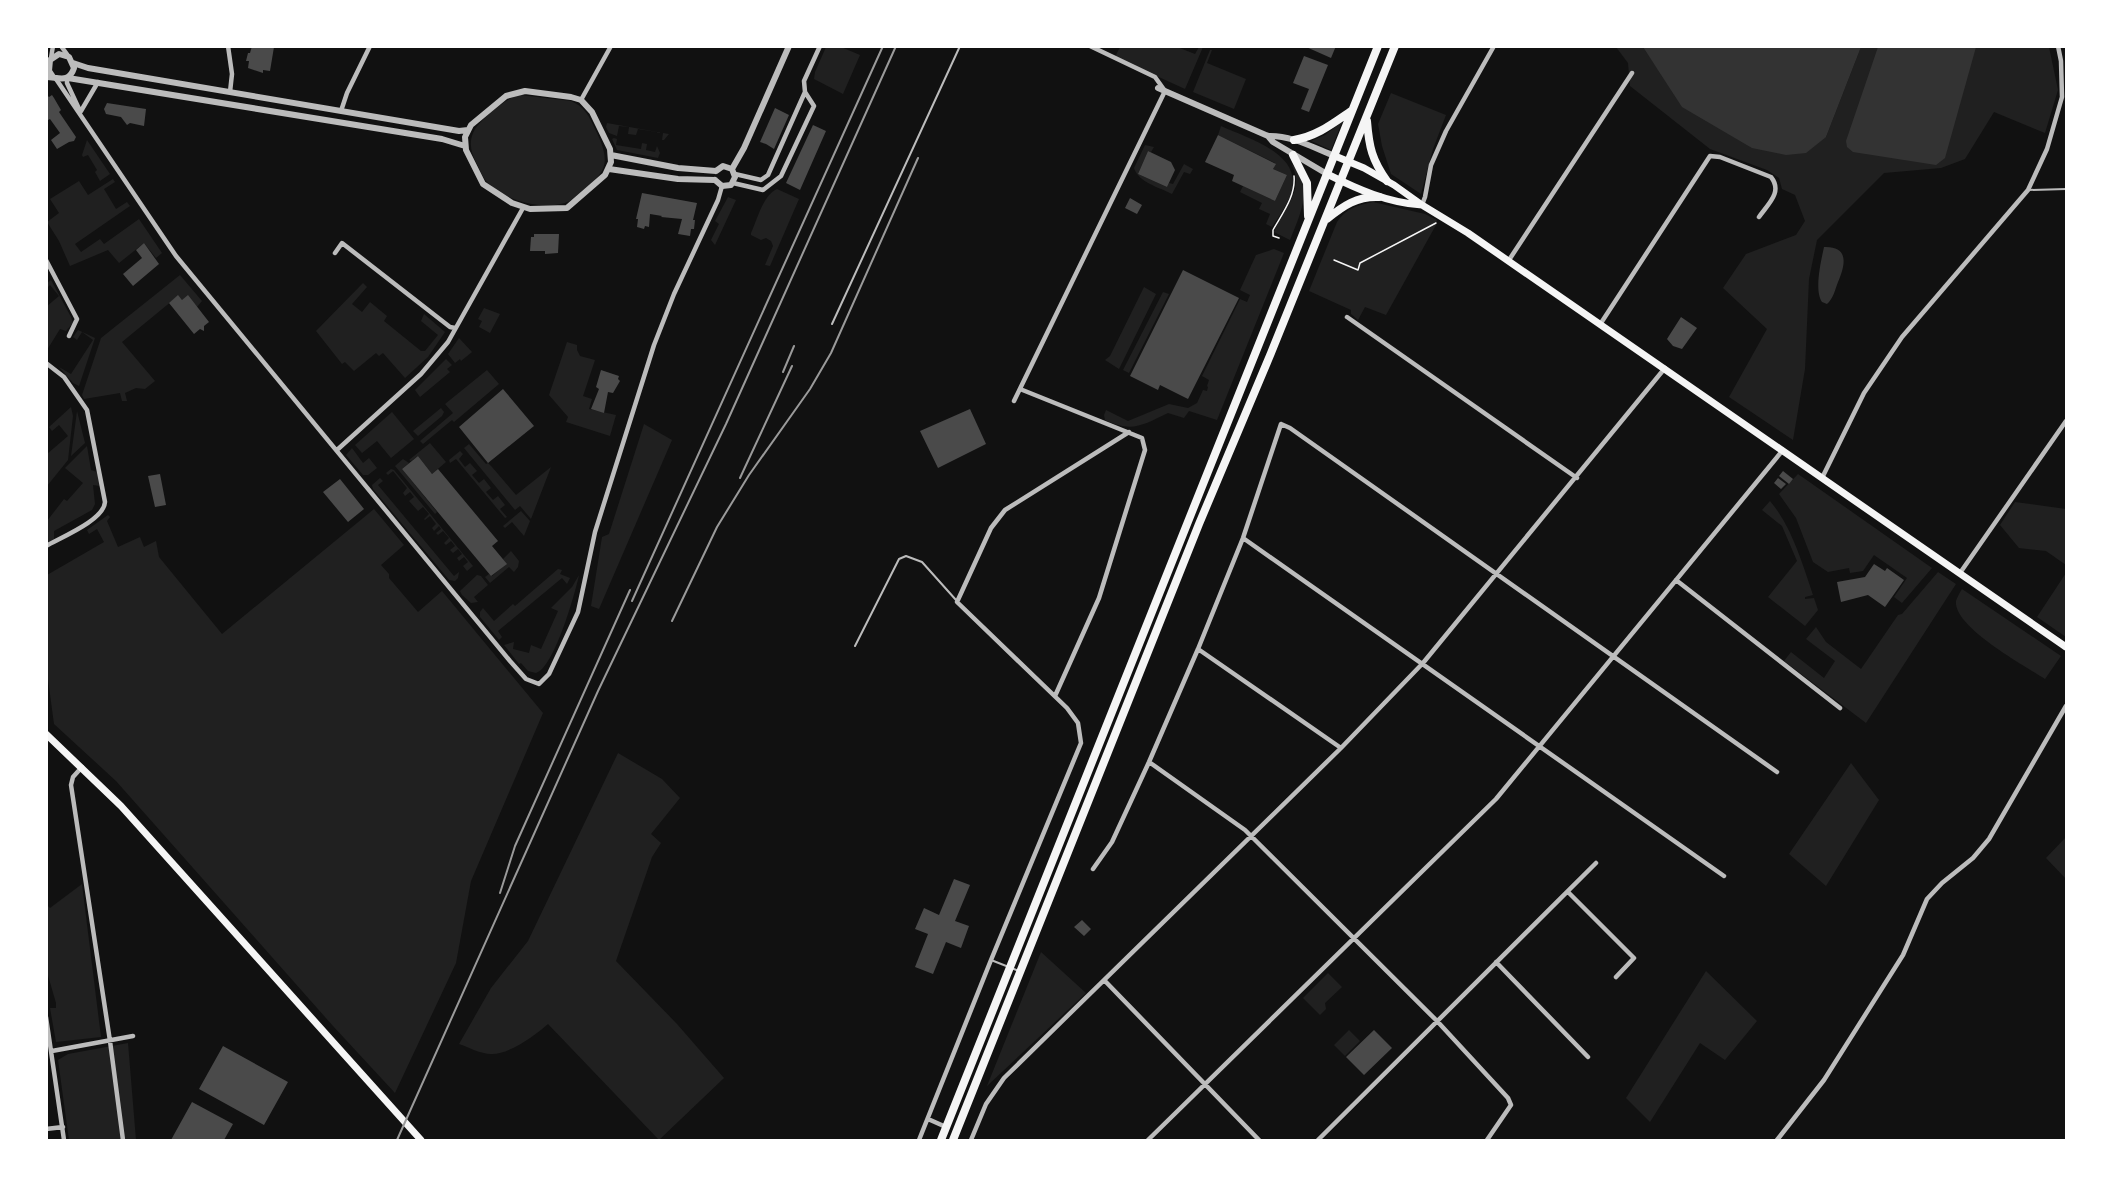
<svg xmlns="http://www.w3.org/2000/svg" width="2113" height="1187" viewBox="0 0 2113 1187" font-family="'Archivo Narrow',sans-serif">
  <style>
    .green { fill: #202020 }
    .water { fill: #333 }
    .building { fill: #4a4a4a }
    .lines { fill: none; stroke-linecap: round; stroke-linejoin: round }
    .path { stroke: #f5f5f5; stroke-width: 1.5 }
    .service { stroke: #bcbcbc; stroke-width: 2 }
    .minor { stroke: #bcbcbc; stroke-width: 4.5 }
    .tertiary { stroke: #bcbcbc; stroke-width: 6 }
    .secondary { stroke: #f5f5f5; stroke-width: 7 }
    .primary { stroke: #f5f5f5; stroke-width: 8 }
    .rail { stroke: #9a9a9a; stroke-width: 2 }
  </style>
  <rect width="100%" height="100%" fill="#111"/>
  <path class="green" d="M826 47H841L860 55 843 94 814 79 815 72Z
    M1120 47H1177L1195 54 1199 47H1203L1185 89 1115 57Z
    M1616 47H1643L1660 72 1826 137 1861 47H2049L2058 90 2045 133 1994 112 1965 159 1941 168 1884 173 1817 240 1809 279 1805 369 1793 440 1729 397 1767 329 1723 288 1746 254 1796 235 1805 221 1795 195 1782 189 1779 178 1767 170 1710 149 1630 86 1628 63Z
    M1210 50H1212L1207 63 1246 79 1234 109 1193 92Z
    M1391 93 1446 115 1433 149 1421 194 1391 174 1382 146 1378 124Z
    M520 95 571 101C585 107 589 116 595 129 616 171 601 174 570 201 545 212 506 201 488 183 482 177 480 169 476 162 472 154 469 145 472 136 475 126 482 121 489 114 499 106 507 98 520 95Z
    M1342 122 1331 150 1311 141 1325 135Z
    M607 123 663 133 669 134 664 140H662L663 133 638 129 636 135 628 134 629 127 619 126 617 136 609 133 606 127Z
    M1221 126C1247 138 1301 153 1292 190 1289 203 1279 216 1272 227L1266 224 1270 214 1259 209 1262 203 1240 192 1243 186 1275 201 1287 175 1273 169 1275 163 1218 135Z
    M614 138 617 139 616 145 641 149 642 143 647 144 646 150 655 152 657 146 660 153 658 158 617 150 612 139Z
    M87 140 110 174 100 181 95 172 97 170 88 155 83 157 82 155Z
    M1145 145 1154 147 1151 152 1148 151 1138 174 1167 187 1169 183 1173 184 1184 164 1193 169 1190 174 1184 172 1172 194C1159 187 1139 183 1134 168Z
    M1291 164C1316 183 1299 217 1290 240L1274 232C1283 209 1306 189 1291 164Z
    M113 179 115 182 104 189 116 209 127 202 130 206 75 244 81 252 100 239 104 244 139 219 162 253 156 258 144 243 119 263 108 250 70 266 59 241 47 222 59 213 50 199 79 181 88 195Z
    M777 189 799 199 770 266 765 265 773 246 771 241 766 238 761 240 751 235V233C757 220 763 195 777 189Z
    M728 197 736 200 715 245 711 240 719 224 715 221Z
    M1373 202 1425 214 1437 220 1436 225 1386 315 1365 307 1358 320 1351 314V310L1309 291 1337 222C1346 208 1358 205 1373 202Z
    M1274 249 1284 253 1217 420 1189 411 1184 418 1168 413C1143 425 1132 433 1105 420L1104 415 1106 410 1128 421 1169 404 1188 408 1197 403 1203 390 1207 391 1208 387 1207 386 1209 380 1202 376 1240 299 1247 302 1250 295 1240 290 1256 255Z
    M180 275 202 301 197 307 182 300 178 296 122 342 155 381 145 389 136 388 125 393 127 401H122L120 393 84 399 82 395 101 338Z
    M51 280 71 317 73 323 66 331 60 329 47 350 46 307 59 296 50 285 47 288V283Z
    M363 283 367 287 352 304 362 312 370 302 387 316 384 321 421 351H425L438 335 421 321 424 314 445 332 428 357 405 378 383 353 379 356 376 353 354 371 345 362 342 364 316 331Z
    M1144 287 1156 294 1119 369 1105 360 1110 356Z
    M1163 292 1169 294 1129 373 1123 370Z
    M484 308 500 314 490 333 479 327 482 321 478 319Z
    M78 330 95 338 79 386 73 383 59 367 71 374 93 340 82 332 77 340 73 337Z
    M459 338 472 352 461 361 460 359 455 363 448 354Z
    M567 342 577 345V350L580 356 595 360 583 396 592 399 589 409 616 415 610 436 566 422 568 417 549 395Z
    M446 359 452 365 447 369 450 372 420 397 415 390Z
    M487 370 499 384 454 422 452 420 423 444 420 441 453 413 445 404Z
    M71 407 73 416 68 460 47 486V454L68 436 59 425 52 431 49 427Z
    M441 408 444 412 442 416 418 436 413 431Z
    M77 411 85 443 71 456Z
    M392 412 414 439 391 458 377 441 362 453 355 445Z
    M644 424 672 440 599 609 591 606 602 537 609 534Z
    M430 443 446 462 432 474 418 456 411 461 409 460Z
    M469 444 486 464 488 463 492 467 516 495 551 467 531 519 520 506 515 510 464 448Z
    M87 446 91 470 97 472 100 486 93 485 95 504 92 510 54 531V539L47 543V521L64 499 67 501 83 483 65 468Z
    M352 448 363 463 369 458 377 468 368 475H363L346 455Z
    M460 451 463 454 459 459 465 467 470 463 477 471 472 475 479 483 484 479 491 488 486 492 493 500 498 496 505 505 500 509 507 517 505 518 456 459 450 463 449 460Z
    M403 459 409 463 402 469 437 512 435 514 395 466Z
    M391 469 394 470 473 566 467 571 463 566 468 562 464 557 459 561 457 558 462 554 458 549 453 553 450 550 455 546 451 541 446 545 444 543 449 538 443 531 438 535 436 533 441 529 439 526 434 531 432 528 436 524 430 516 425 520 424 519 429 514 423 507 418 511 409 501 414 497 410 492 405 496 403 493 407 488 393 471 388 475 386 473Z
    M1798 474 1932 568 1902 603 1894 597 1907 578 1874 555 1863 571 1850 573 1849 568 1828 572 1813 562 1796 518 1779 494Z
    M380 478 383 481 378 485 454 576 459 572 458 578 455 581 449 580 373 489 372 485Z
    M1770 501C1792 527 1802 563 1813 595L1805 597V599L1814 598 1818 610 1805 626 1768 597 1797 561 1782 526 1762 510Z
    M2015 502 2066 509V565L2046 551 2019 548 2000 525Z
    M374 509 404 545 381 565 389 574V578L418 612 442 591 543 713 471 881 456 963 395 1093 333 1026 116 781 54 724 47 672V575L104 542 97 529 89 534 87 530 108 515 110 517 107 521 118 547 140 537 144 547 156 541 159 557 222 634Z
    M521 511 530 521 524 536 512 522 505 528 503 526Z
    M511 551 519 561 518 567 514 572 509 567 490 583 485 577 489 574 492 576 506 564 503 559Z
    M558 569 562 570 560 574 570 578 567 584 562 578 498 631 502 637 499 640 480 617V612L483 608 494 621 513 604 515 606Z
    M1938 572 1956 584 1866 723 1784 661 1791 652 1824 678 1835 661 1806 639 1816 627 1826 642 1861 669 1898 615 1902 614Z
    M2066 573V637L2037 617Z
    M477 575 481 576 488 585 474 597 478 602 471 603 462 595 460 591Z
    M579 575C575 594 554 668 536 673L528 671 521 663 519 664 504 645 514 642 513 649 529 653 531 645 541 649 558 611 551 608 572 587Z
    M1962 589 2061 656 2045 679C2025 666 1953 627 1956 601 1957 598 1960 592 1962 589Z
    M618 753 662 779 680 798 651 834 661 843 652 857 616 961 677 1024 724 1078 659 1140 548 1024C536 1035 508 1055 491 1054 481 1054 468 1047 459 1044L491 988 528 941Z
    M1851 763 1879 800 1826 886 1789 854Z
    M2066 837V879L2046 858Z
    M82 884 101 1037 56 1042 50 1008H56V1003L47 972V905L50 908Z
    M1041 952 1086 993 987 1086Z
    M1706 971 1757 1021 1725 1060 1700 1043 1650 1122 1626 1098Z
    M1328 973 1342 987 1325 1003 1326 1009 1320 1015 1303 998Z
    M1349 1030 1360 1041 1345 1056 1334 1045Z
    M128 1043 136 1140H69L58 1060 68 1054Z"/>
  <path class="water" d="M1643 47H1861L1826 137 1806 153 1786 155 1752 148 1682 107Z
    M1878 47H1976L1945 158 1936 165 1853 152 1847 147 1846 141Z
    M1824 247C1850 246 1845 266 1838 282 1835 290 1833 299 1827 304L1822 302C1814 291 1821 261 1824 247Z"/>
  <path class="building" d="M252 46 274 47 270 71 263 70V73L248 68 249 61H246L248 53H250Z
    M1304 46H1336L1331 58Z
    M1304 56 1328 65 1309 112 1301 109 1309 89 1293 83Z
    M46 94 49 97 52 95 54 98 61 110 59 112 76 137 74 141 69 142 57 149 51 140 60 133 50 119 46 121Z
    M107 103 146 109 144 126 130 123 127 125 121 117 106 114 104 109Z
    M775 108 789 115 774 149 766 144 760 142Z
    M813 125 826 131 800 190 786 183Z
    M1218 135 1276 164 1273 169 1287 175 1275 201 1232 181 1234 175 1205 162Z
    M1148 151 1171 162 1175 170 1167 187 1138 174Z
    M642 193 697 203 693 220H695L694 229H691L690 236 678 234 682 219 661 217 662 216 650 214 649 227 645 226 644 229 637 227 638 219H636Z
    M1130 198 1142 205 1137 214 1125 208Z
    M534 234H559L558 253 545 254V251H530L531 237H534Z
    M144 243 159 264 133 286 123 274 142 258 136 250Z
    M1183 270 1239 298 1188 399 1160 385 1158 390 1130 376Z
    M178 295 182 300 188 295 209 322 204 326V331L200 329 194 334 169 303Z
    M1681 317 1697 328 1682 349 1673 346 1667 339Z
    M601 370 619 376 618 379 620 381 613 393 608 392 604 413 591 409 599 389 596 387Z
    M503 389 534 426 488 463 459 427Z
    M970 409 986 444 938 468 920 431Z
    M418 456 432 474 438 469 498 541 492 546 507 564 491 576 402 469Z
    M1783 471 1793 479 1789 484 1779 476Z
    M160 474 166 505 155 507 148 476Z
    M1778 478 1786 484 1781 489 1774 483Z
    M340 479 364 509 348 522 323 492Z
    M1874 564 1885 571 1887 568 1904 580 1885 607 1868 595 1841 602 1837 582 1865 577Z
    M954 879 970 885 955 921 969 926 961 948 946 942 933 974 915 967 928 934 915 929 924 908 939 915Z
    M1082 920 1091 929 1084 936 1074 927Z
    M1374 1030 1392 1048 1364 1075 1346 1057Z
    M223 1046 288 1082 264 1125 199 1089Z
    M192 1102 233 1124 224 1140H171Z"/>
  <g class="lines">
    <path class="path" d="M1279 238 1273 236V230C1282 214 1296 196 1294 176
      M1334 260 1358 270 1360 263 1436 223"/>
    <path class="service" d="M2028 190 2066 189
      M832 324 960 46
      M855 646 899 559 906 556 922 562 956 600
      M991 960 1019 971"/>
    <path class="minor" d="M61 46 69 57
      M228 46 232 74 230 92
      M51 58 53 46
      M67 78V83L80 111
      M56 79 176 256 510 661 526 679 539 684 549 674 578 612 595 532 654 345 674 294 718 200 722 186
      M581 100 611 46
      M81 111 98 82
      M341 111 347 93 370 46
      M735 174 761 180 768 175 805 92 804 81 820 46
      M733 183 763 190 781 176 814 106 805 92
      M1422 205 1425 197 1431 165 1446 131 1494 46
      M335 253 342 243 450 327 455 328
      M46 260 77 319 69 336
      M1509 260 1632 73
      M1347 317 1577 478
      M1601 323 1710 156 1720 157 1771 177C1783 192 1768 204 1759 217
      M46 363 64 377 87 410 105 502C104 520 62 537 46 546
      M1020 389 1142 438 1145 450 1099 598 1055 696
      M1014 401 1165 91 1155 77 1090 46
      M337 450 421 374 448 342 523 208
      M1822 478 1864 393 1902 337 2028 190 2047 149 2062 97 2061 61 2058 46
      M1243 538 1724 876
      M1960 573 2066 421
      M1676 580 1840 708
      M1198 649 1341 748
      M1149 762 1245 830 1437 1021 1508 1098 1511 1105 1487 1140
      M82 767 73 777 71 785 110 1041 123 1140
      M1093 869 1112 842 1149 762 1198 649 1243 538 1281 424 1290 428 1777 772
      M1568 892 1634 958 1616 977
      M1496 962 1588 1057
      M1105 981 1259 1140
      M46 1017 64 1140
      M52 1051 133 1036
      M928 1119 946 1127
      M46 1129 63 1127
      M919 1140 991 960 1081 743 1078 723 1067 708 957 602 991 528 1005 510 1129 432
      M971 1140 986 1104 1004 1078 1341 748 1423 663 1665 368
      M1148 1140 1496 799 1783 450
      M1318 1140 1596 863
      M1777 1140 1824 1080 1903 955 1927 899 1942 883 1973 858 1989 839 2066 706"/>
    <path class="tertiary" d="M73 63 88 68 459 131 468 130
      M46 77C58 77 69 84 74 68L69 57 59 54 50 60 49 71 53 77
      M68 78 442 139 465 146
      M1158 88 1268 136C1291 135 1314 148 1335 156
      M525 91 571 97 581 100 592 112 610 149 611 162 605 175 567 208 530 209 512 203 483 184 466 150 465 137 471 125 506 96Z
      M1268 136 1273 142 1327 174
      M611 155 678 168 716 171
      M609 169 678 179 715 180
      M732 169 744 148 789 46
      M716 171 723 166 732 169
      M715 180 722 186 731 185 735 177 732 169"/>
    <path class="secondary" d="M1335 156 1364 168 1394 185 1422 205 1468 233 2066 647
      M1327 174C1357 189 1388 203 1422 205
      M46 734 121 806 421 1140"/>
    <path class="primary" d="M1367 121C1369 147 1372 160 1387 181
      M1294 140C1317 136 1332 124 1351 111
      M1293 155 1307 183 1308 216
      M1327 219C1343 206 1357 196 1379 197
      M941 1140 1378 46
      M953 1140 1199 524 1271 353 1395 46"/>
    <path class="rail" d="M783 372 794 346
      M740 478 792 366
      M632 601 883 46
      M672 621 717 527 749 475 810 389 831 353 918 158
      M500 893 515 846 630 590
      M397 1140 598 691 726 424 896 46"/>
  </g>
  <rect width="2113" height="1187" fill="none" stroke="#ffffff" stroke-width="96"/>
</svg>
